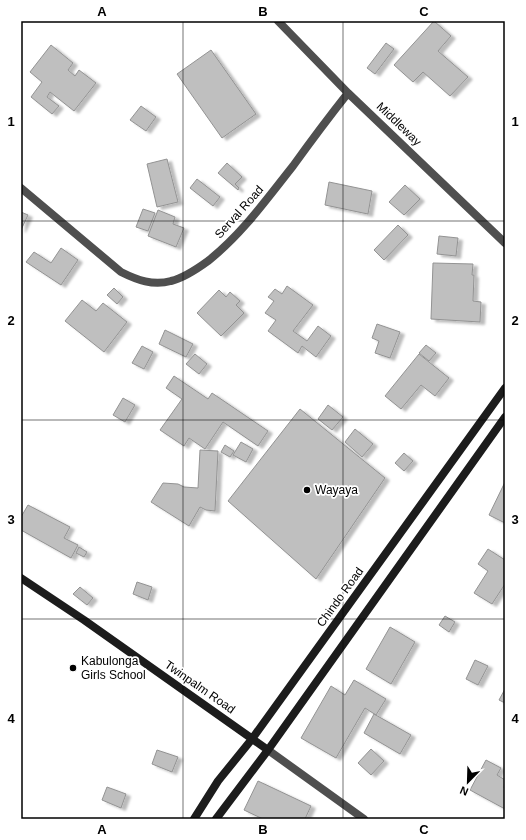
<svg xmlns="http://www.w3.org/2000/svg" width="526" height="840" viewBox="0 0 526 840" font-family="Arial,sans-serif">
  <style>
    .building { fill: #bfbfbf; stroke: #939393; filter: url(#shadow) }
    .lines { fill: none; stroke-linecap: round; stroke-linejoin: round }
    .minor { stroke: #4f4f4f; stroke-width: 8 }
    .secondary { stroke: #1c1c1c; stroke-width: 8 }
    .grid { fill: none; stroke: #000; stroke-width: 1; stroke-opacity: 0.55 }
    .poi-dot { fill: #000; stroke: #fff; stroke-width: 1.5 }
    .labels { text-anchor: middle; stroke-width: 3.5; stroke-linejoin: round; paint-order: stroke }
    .street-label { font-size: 12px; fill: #000; stroke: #fff }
    .poi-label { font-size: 12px; fill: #000; stroke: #fff; text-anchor: start }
    .neatline { fill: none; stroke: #000; stroke-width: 1.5 }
    .grid-label { font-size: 13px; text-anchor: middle; font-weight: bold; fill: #000 }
  </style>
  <defs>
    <filter id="shadow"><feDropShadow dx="4.5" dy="2.5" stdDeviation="1" flood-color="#0004"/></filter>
  </defs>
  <rect width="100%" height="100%" fill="#fff"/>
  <path class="building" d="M434 21 451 36 438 51 468 77 450 96 423 72 413 82 394 65Z
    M386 43 394 49 375 74 367 68Z
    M51 45 73 63 68 70 75 76 79 70 96 83 74 111 50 92 47 97 59 106 52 114 31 97 42 82 30 72Z
    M211 50 256 114 222 138 177 74Z
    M141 106 156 117 146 131 130 120Z
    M167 159 178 202 157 207 147 164Z
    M227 163 242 177 235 184 239 188 238 190 218 173Z
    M197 179 220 197 213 206 190 188Z
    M329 182 372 191 368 214 325 205Z
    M405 185 420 199 404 215 389 202Z
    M143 209 155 213 148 231 136 227Z
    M158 210 175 217 173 224 184 228 176 247 148 236Z
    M21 212 28 215 21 230Z
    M398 225 408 235 384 260 374 250Z
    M439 236 458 238 456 256 437 254Z
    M61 248 78 260 61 285 26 262 34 252 51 263Z
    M433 263 473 264 472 275H474L473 301 481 302 480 322 431 319Z
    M287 286 313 305 293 331 307 341 318 326 331 336 316 357 302 346 298 353 268 331 276 320 265 313 274 301 268 297 275 289 282 294Z
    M114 288 123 297 117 304 107 295Z
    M219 290 226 297 230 292 240 301 236 305 244 313 221 336 197 313Z
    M82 300 96 311 103 303 127 322 104 352 65 321Z
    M377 324 400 332 390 358 375 353 379 341 372 338Z
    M165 330 193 344 186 357 159 344Z
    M426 345 436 353 429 361 419 353Z
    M142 346 153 352 144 369 132 363Z
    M195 354 207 364 199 374 186 364Z
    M419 354 449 378 435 396 421 385 401 409 385 396Z
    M174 376 208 399 212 393 268 431 258 446 223 422 205 449 189 438 184 446 160 430 182 399 166 388Z
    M123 398 135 405 125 422 113 415Z
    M328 405 343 417 332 430 318 419Z
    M300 409 385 478 316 579 228 501Z
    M355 429 373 444 362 457 345 442Z
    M241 442 253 449 246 462 233 455Z
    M225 445 234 451 230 457 221 452Z
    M200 450 218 451 215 511 206 510 200 507 189 526 151 502 163 483 178 484 184 487 198 488Z
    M404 453 413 461 404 471 395 463Z
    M505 482V523L489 515Z
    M28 505 70 527 64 538 78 545 71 558 21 530V517Z
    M79 547 87 552 84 557 76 553Z
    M488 549 505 560V584L492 604 474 593 488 571 478 564Z
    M137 582 152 587 148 600 133 594Z
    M80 587 93 598 87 605 73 594Z
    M445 616 455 622 449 632 439 625Z
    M390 627 415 642 391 684 366 669Z
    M475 660 488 666 478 685 466 679Z
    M354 680 386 699 376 715 365 708 336 758 301 738 331 686 345 695Z
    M505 689V703L499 700Z
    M374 714 411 735 400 754 364 733Z
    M371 749 384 761 371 775 358 763Z
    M157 750 178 757 172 772 152 764Z
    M486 760 501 768 497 775 505 780 504 788 505 789V809L470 790Z
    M258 781 311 806 305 819H263L244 810Z
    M107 787 126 794 121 808 102 800Z"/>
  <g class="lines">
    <path class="minor" d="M278 21 348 93 505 243
      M21 188 121 272C137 280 153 286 171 281 184 278 197 269 208 261 242 234 266 200 293 166 311 141 329 117 348 93
      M268 750 364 819"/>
    <path class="secondary" d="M21 578 84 620 268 750
      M194 819 218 781 252 739 505 388
      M216 819 268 750 505 417"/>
  </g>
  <path class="grid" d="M183 21V819M343 21V819M21 221H505M21 420H505M21 619H505"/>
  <g class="poi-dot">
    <circle cx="307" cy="490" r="4"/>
    <circle cx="73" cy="668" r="4"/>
  </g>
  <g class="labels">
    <g class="street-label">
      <text transform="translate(399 124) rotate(44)" y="4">Middleway</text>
      <text transform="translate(239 212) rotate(-48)" y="4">Serval Road</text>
      <text transform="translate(340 597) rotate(-54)" y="4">Chindo Road</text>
      <text transform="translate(200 687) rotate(35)" y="4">Twinpalm Road</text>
    </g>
    <g class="poi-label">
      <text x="315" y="494">Wayaya</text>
      <text x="81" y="665">Kabulonga<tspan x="81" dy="14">Girls School</tspan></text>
    </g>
  </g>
  <rect width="526" height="840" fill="none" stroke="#ffffff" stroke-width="44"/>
  <g transform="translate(468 782) rotate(203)" stroke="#ffffff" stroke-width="3" paint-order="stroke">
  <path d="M0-3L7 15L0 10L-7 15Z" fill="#000000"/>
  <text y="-6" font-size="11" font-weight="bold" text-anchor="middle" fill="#000000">N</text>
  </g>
  <rect x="22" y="22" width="482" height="796" class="neatline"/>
  <g class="grid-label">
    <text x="102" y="16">A</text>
    <text x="263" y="16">B</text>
    <text x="424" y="16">C</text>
    <text x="11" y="126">1</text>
    <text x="515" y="126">1</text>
    <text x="11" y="325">2</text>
    <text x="515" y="325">2</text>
    <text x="11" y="524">3</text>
    <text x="515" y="524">3</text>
    <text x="11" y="723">4</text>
    <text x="515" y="723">4</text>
    <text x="102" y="834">A</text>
    <text x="263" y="834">B</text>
    <text x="424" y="834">C</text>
  </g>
</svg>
